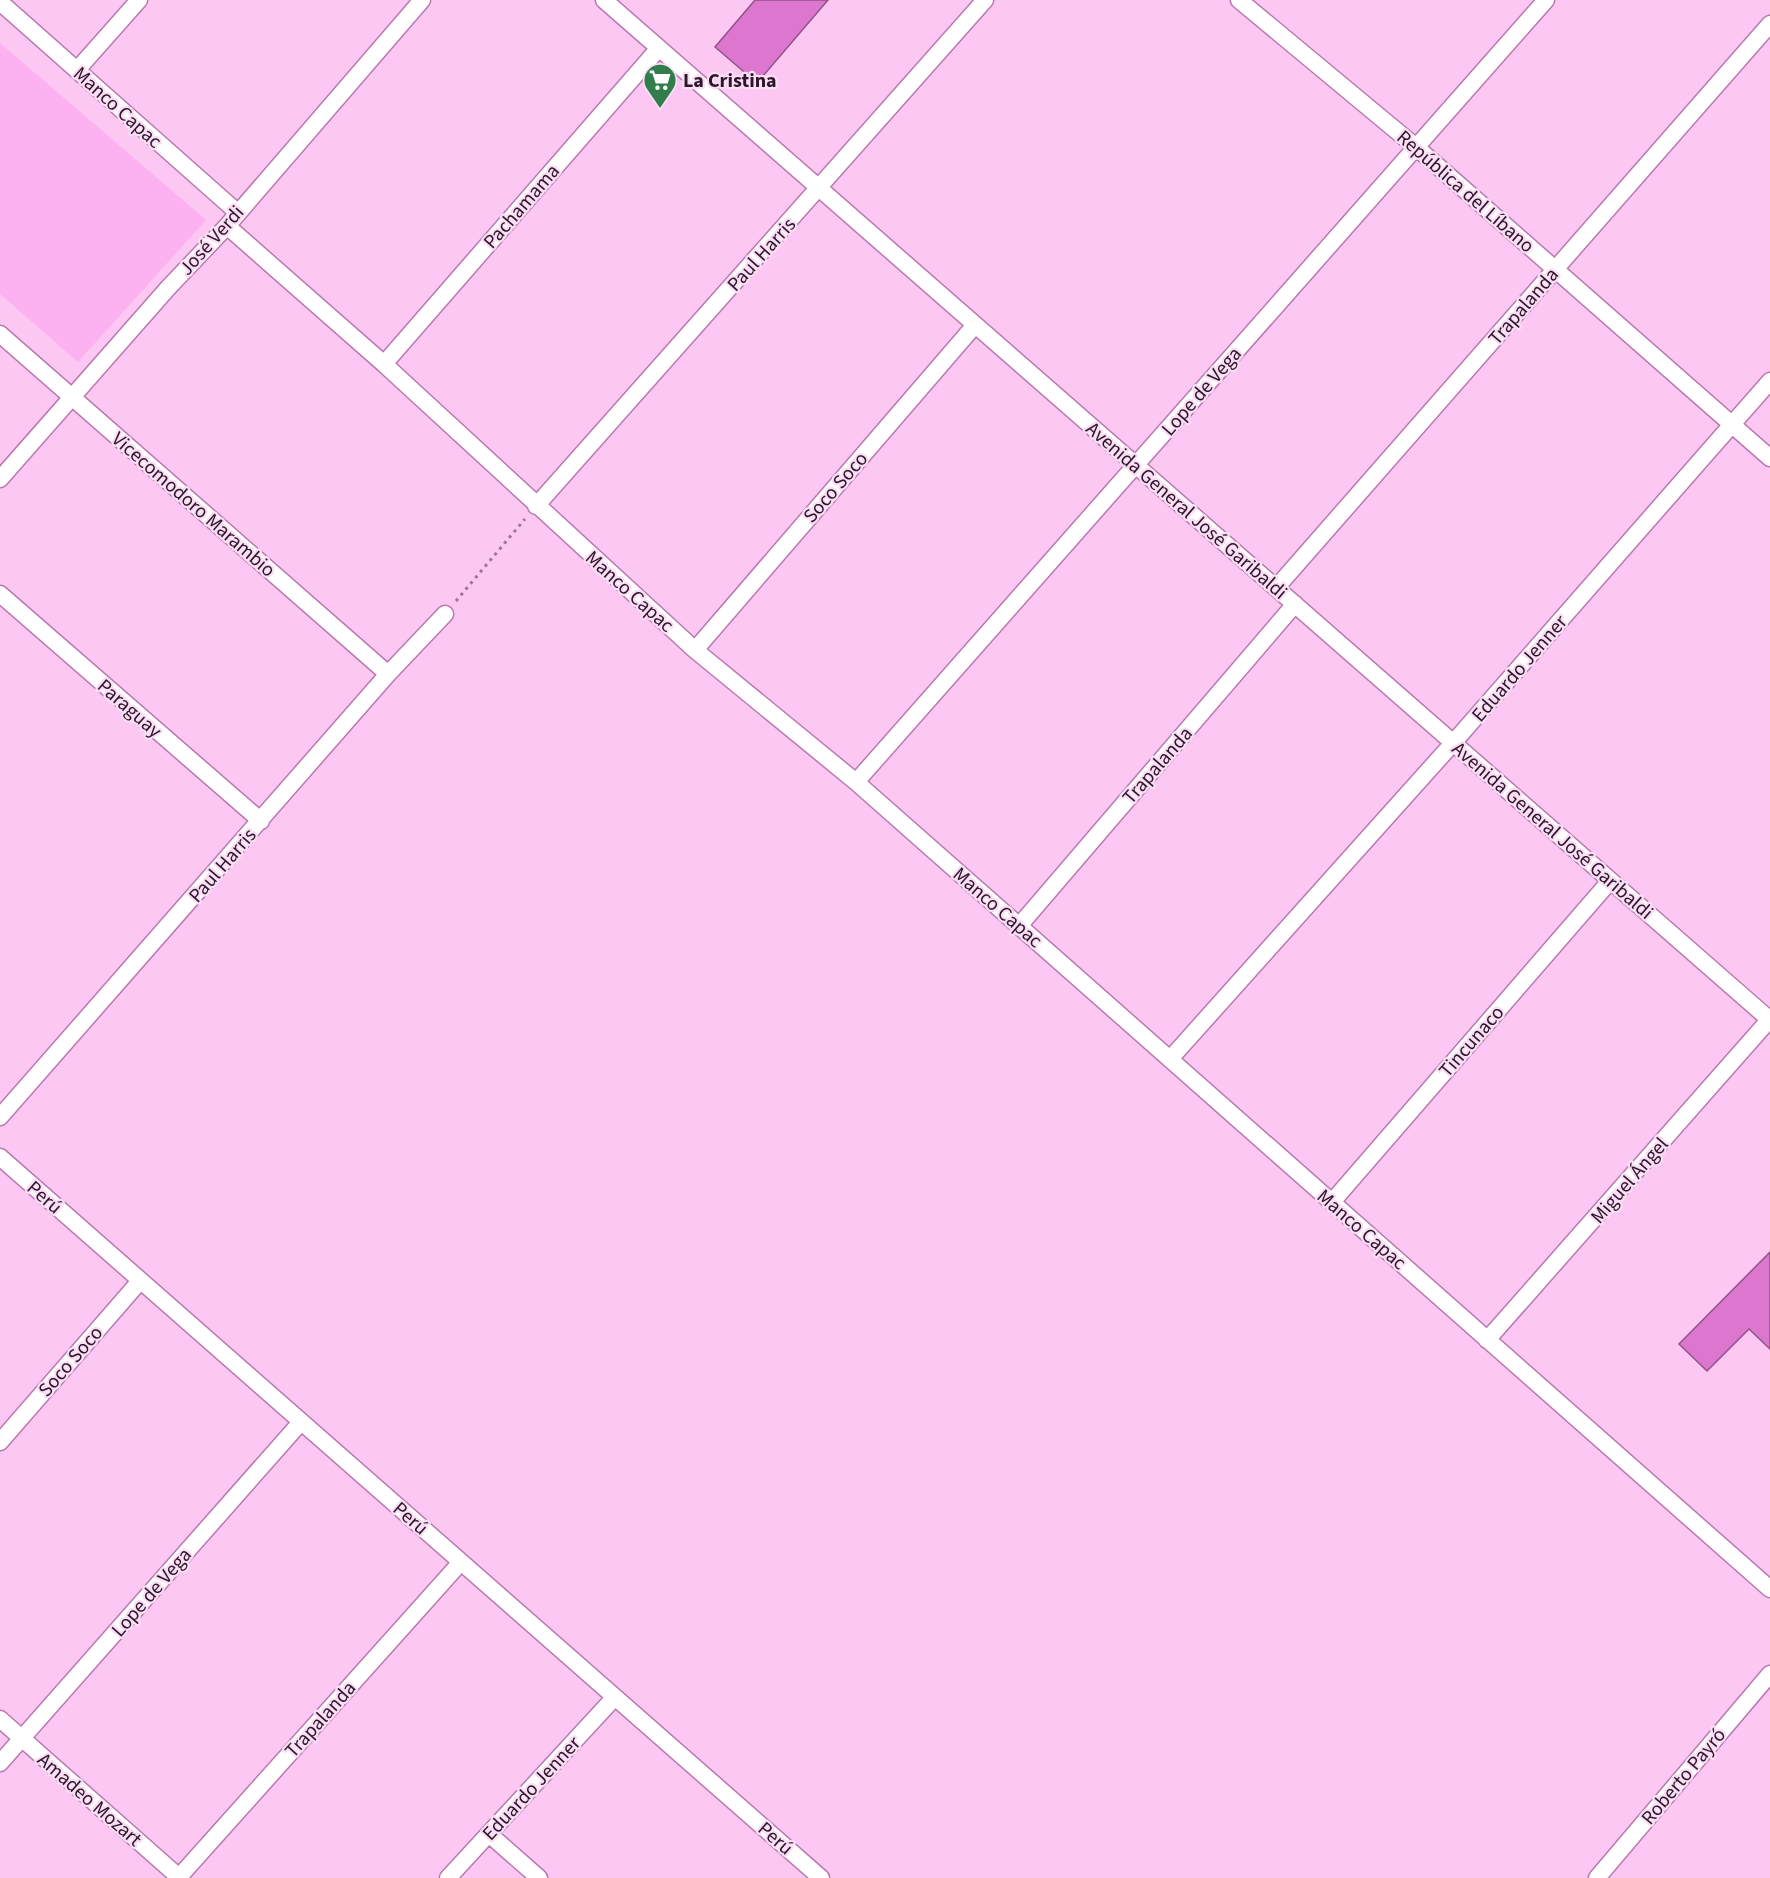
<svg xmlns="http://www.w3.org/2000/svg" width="1770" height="1878" viewBox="0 0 1770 1878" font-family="'Source Sans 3',sans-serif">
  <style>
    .built { fill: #fcb2f0 }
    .building { fill: #dc76ce; stroke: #905488; stroke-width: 1.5 }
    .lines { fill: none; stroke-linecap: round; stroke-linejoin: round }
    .street-casing { stroke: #b979af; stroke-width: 19 }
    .path { stroke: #9e7598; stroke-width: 3; stroke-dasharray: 3 4.5; stroke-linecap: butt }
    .street { stroke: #fff; stroke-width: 16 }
    .labels { text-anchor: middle; stroke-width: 4.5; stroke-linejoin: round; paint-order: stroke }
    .poi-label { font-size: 20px; font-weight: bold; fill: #2d152a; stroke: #fadef5; text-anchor: start }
    .street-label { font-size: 20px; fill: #2d152a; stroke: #fadef5 }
  </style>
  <rect width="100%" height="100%" fill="#fdc7f4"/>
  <path class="built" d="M0 43 206 220 78 362 0 294Z"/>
  <path class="building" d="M755 0H828L757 83 715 47Z
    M1770 1252V1349L1749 1329 1707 1371 1679 1344Z"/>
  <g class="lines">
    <defs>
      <path id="street" d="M604 0 1770 1020
        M1239 0 1416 147 1770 458
        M0 2 237 212
        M77 70 139 0
        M227 226 384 364 695 650 856 782 1770 1589
        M0 334 388 674
        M384 364 659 48
        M0 479 168 288 227 226 422 0
        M536 506 985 0
        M1276 588 1770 24
        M0 594 261 821
        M695 650 975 325
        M856 782 1546 0
        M1019 926 1295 604
        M1170 1059 1453 743 1770 381
        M0 1117 388 674 445 614
        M0 1157 821 1878
        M1332 1202 1610 881
        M1487 1340 1770 1019
        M0 1442 140 1281
        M0 1719 180 1878
        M0 1763 301 1422
        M489 1834 539 1878
        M179 1877 461 1562
        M448 1878 614 1698
        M1597 1878 1770 1674"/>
    </defs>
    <use href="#street" class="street-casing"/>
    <path class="path" d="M456 601 525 519"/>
    <use href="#street" class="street"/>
  </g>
  <defs>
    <symbol id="supermarket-pin" viewBox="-11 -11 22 30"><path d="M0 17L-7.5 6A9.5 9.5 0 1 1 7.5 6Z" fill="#317d4c" stroke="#fadef5"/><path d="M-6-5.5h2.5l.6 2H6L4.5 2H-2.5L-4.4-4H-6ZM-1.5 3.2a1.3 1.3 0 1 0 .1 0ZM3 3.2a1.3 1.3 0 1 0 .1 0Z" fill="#fff"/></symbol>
  </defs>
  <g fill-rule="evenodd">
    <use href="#supermarket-pin" x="641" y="61" width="38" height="52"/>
  </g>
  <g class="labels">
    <g class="poi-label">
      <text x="683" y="87">La Cristina</text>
    </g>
    <g class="street-label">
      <text transform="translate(118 107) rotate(42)" y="7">Manco Capac</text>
      <text transform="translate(1466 191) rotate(41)" y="7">República del Líbano</text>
      <text transform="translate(521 206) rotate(-49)" y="7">Pachamama</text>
      <text transform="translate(211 240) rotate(-48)" y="7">José Verdi</text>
      <text transform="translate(761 254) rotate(-48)" y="7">Paul Harris</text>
      <text transform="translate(1523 306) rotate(-49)" y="7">Trapalanda</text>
      <text transform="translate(1201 391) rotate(-49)" y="7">Lope de Vega</text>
      <text transform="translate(835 487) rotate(-49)" y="7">Soco Soco</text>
      <text transform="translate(194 504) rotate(41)" y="7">Vicecomodoro Marambio</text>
      <text transform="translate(1187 510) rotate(41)" y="7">Avenida General José Garibaldi</text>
      <text transform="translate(630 591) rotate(42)" y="7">Manco Capac</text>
      <text transform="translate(1519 668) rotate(-49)" y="7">Eduardo Jenner</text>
      <text transform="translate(130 708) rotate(41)" y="7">Paraguay</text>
      <text transform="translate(1157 765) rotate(-49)" y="7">Trapalanda</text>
      <text transform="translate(1553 830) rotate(41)" y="7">Avenida General José Garibaldi</text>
      <text transform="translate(222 865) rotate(-49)" y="7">Paul Harris</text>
      <text transform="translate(998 907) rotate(41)" y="7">Manco Capac</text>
      <text transform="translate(1471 1041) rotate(-49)" y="7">Tincunaco</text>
      <text transform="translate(1629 1180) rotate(-49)" y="7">Miguel Ángel</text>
      <text transform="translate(45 1197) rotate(41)" y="7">Perú</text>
      <text transform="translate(1362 1229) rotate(41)" y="7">Manco Capac</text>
      <text transform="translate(70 1361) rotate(-49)" y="7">Soco Soco</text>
      <text transform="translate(411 1518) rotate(41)" y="7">Perú</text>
      <text transform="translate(151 1592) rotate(-49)" y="7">Lope de Vega</text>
      <text transform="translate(320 1719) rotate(-48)" y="7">Trapalanda</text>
      <text transform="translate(1683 1776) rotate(-50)" y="7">Roberto Payró</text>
      <text transform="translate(531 1788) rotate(-47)" y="7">Eduardo Jenner</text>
      <text transform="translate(90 1799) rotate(41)" y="7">Amadeo Mozart</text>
      <text transform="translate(776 1838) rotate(41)" y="7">Perú</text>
    </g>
  </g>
</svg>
